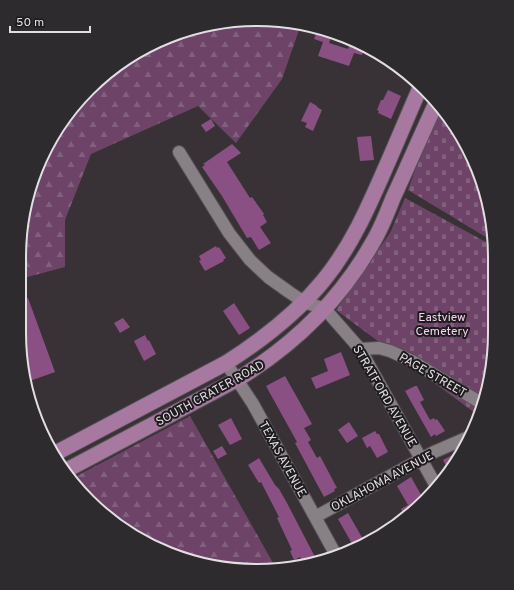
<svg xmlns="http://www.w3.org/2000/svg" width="514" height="590" viewBox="0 0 514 590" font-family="Overpass,sans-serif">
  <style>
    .forest { fill: url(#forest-firs) }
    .cemetery { fill: url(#cemetery-stones) }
    .building { fill: #8b5083 }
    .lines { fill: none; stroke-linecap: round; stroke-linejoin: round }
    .minor-casing { stroke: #565155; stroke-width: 14 }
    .major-casing { stroke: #565155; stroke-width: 17 }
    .minor { stroke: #878186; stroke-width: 12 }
    .major { stroke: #a778a0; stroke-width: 15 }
    .labels { text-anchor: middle; stroke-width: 4; stroke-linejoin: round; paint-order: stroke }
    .park-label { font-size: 12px; fill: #f7d3f0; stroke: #1d1b1d }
    .street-label { font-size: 12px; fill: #e2dee1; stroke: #1d1b1d }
    .rim { fill: none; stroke: #e2dee1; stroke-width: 2 }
  </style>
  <defs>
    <pattern id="forest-firs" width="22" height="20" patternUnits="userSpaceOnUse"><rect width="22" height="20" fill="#6d4467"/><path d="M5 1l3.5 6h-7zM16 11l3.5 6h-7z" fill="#825f7c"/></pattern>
    <pattern id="cemetery-stones" width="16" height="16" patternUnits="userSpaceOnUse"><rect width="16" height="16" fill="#6d4467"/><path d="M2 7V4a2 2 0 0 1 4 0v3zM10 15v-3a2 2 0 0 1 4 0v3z" fill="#825f7c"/></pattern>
  </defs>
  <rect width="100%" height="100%" fill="#383237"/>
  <path class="forest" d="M273 20 300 27 282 79 236 143 198 106 91 154 65 220V267L20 279 21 226 51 138 100 78 181 32Z
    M190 416 277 570 211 566 166 553 112 522 78 490 71 479Z"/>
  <path class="cemetery" d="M442 110 482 181 494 242 408 190 425 142Z
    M405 198 495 247V333L479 416 336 310 390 233Z"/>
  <path class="building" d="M317 31 332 35 329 43 348 49 351 41 362 44 365 46 362 55 354 53 349 66 318 56 323 42 314 39Z
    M388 90 401 96 391 119 378 113 379 111 377 110 381 100H383Z
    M310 102 317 106V107L322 110 313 131 305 127 307 123 301 121Z
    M211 119 215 126 206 132 201 125Z
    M371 136 374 160 360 161 357 137Z
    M232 144 241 153 227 162 250 198 252 197 264 214 263 215 267 222 260 227 271 243 259 250 251 237 247 238 222 196 202 167 205 165 203 164Z
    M216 246 217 248 219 247 226 258 223 260 224 261 205 271 199 261 201 260 199 256Z
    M28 298 55 372 27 382 24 374 19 333 20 301Z
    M234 303 250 328 239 335 223 311Z
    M123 318 130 327 120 333 114 323Z
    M145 335 148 341 149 340 156 354 144 361 134 341Z
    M341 352 350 375 316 389 311 378 328 371 324 359Z
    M285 376 312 424 304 428 311 440 308 442 317 458 320 456 337 488 334 489 335 491 324 497 295 443 297 442 266 386Z
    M415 386H417L424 400 420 402 430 420 434 418 435 420 437 419 445 431 436 436 435 434 431 437 405 391Z
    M231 418 242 439 230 445 218 425Z
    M349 422 358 436 347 443 338 430Z
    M375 431 377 434H379L388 452 377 458 370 446 367 448 362 438Z
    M222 446 227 454 218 459 213 451Z
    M454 454 457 460 449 471 443 460Z
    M259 458 275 485 279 489 287 503 315 557 303 563 300 557 294 560 290 551 292 550 277 518 279 517 261 482 259 483 248 465Z
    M411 477 424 500 414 512 405 517 401 509 408 505 397 486Z
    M348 513 364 541 354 547 338 519Z"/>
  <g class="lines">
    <defs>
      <path id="minor" d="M179 152 229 233 250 260 268 277 289 292 304 302 325 309 360 349 436 486
        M360 349 379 348 390 351 412 361 481 403
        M226 363 253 404 337 557
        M315 517 434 452 471 436"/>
      <path id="major" d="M54 454 226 363C262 340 296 314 323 281 351 247 368 208 385 169 397 142 408 115 420 88
        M65 471 238 379C295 344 340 301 373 242 381 229 387 213 393 198 408 166 422 133 437 101"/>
    </defs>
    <use href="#minor" class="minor-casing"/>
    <use href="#major" class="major-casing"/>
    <use href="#minor" class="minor"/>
    <use href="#major" class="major"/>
  </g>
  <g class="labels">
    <g class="park-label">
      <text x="442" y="321">Eastview<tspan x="442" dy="14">Cemetery</tspan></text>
    </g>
    <g class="street-label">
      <text transform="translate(433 375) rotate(30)" y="4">PAGE STREET</text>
      <text transform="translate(210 393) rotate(-29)" y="4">SOUTH CRATER ROAD</text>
      <text transform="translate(385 396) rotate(60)" y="4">STRATFORD AVENUE</text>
      <text transform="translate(283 459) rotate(61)" y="4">TEXAS AVENUE</text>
      <text transform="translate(382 481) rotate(-28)" y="4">OKLAHOMA AVENUE</text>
    </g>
  </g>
  <path d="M0 0H514V590H0ZM257 26H257A231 231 0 0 1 488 257V333A231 231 0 0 1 257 564H257A231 231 0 0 1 26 333V257A231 231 0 0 1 257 26Z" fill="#2d2b2d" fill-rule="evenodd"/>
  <path class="rim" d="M257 26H257A231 231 0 0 1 488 257V333A231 231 0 0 1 257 564H257A231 231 0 0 1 26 333V257A231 231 0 0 1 257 26Z"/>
  <path d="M10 26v6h80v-6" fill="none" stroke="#e2dee1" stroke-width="2"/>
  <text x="16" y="26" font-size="12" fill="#e2dee1" stroke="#1d1b1d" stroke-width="3" paint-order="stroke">50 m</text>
</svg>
